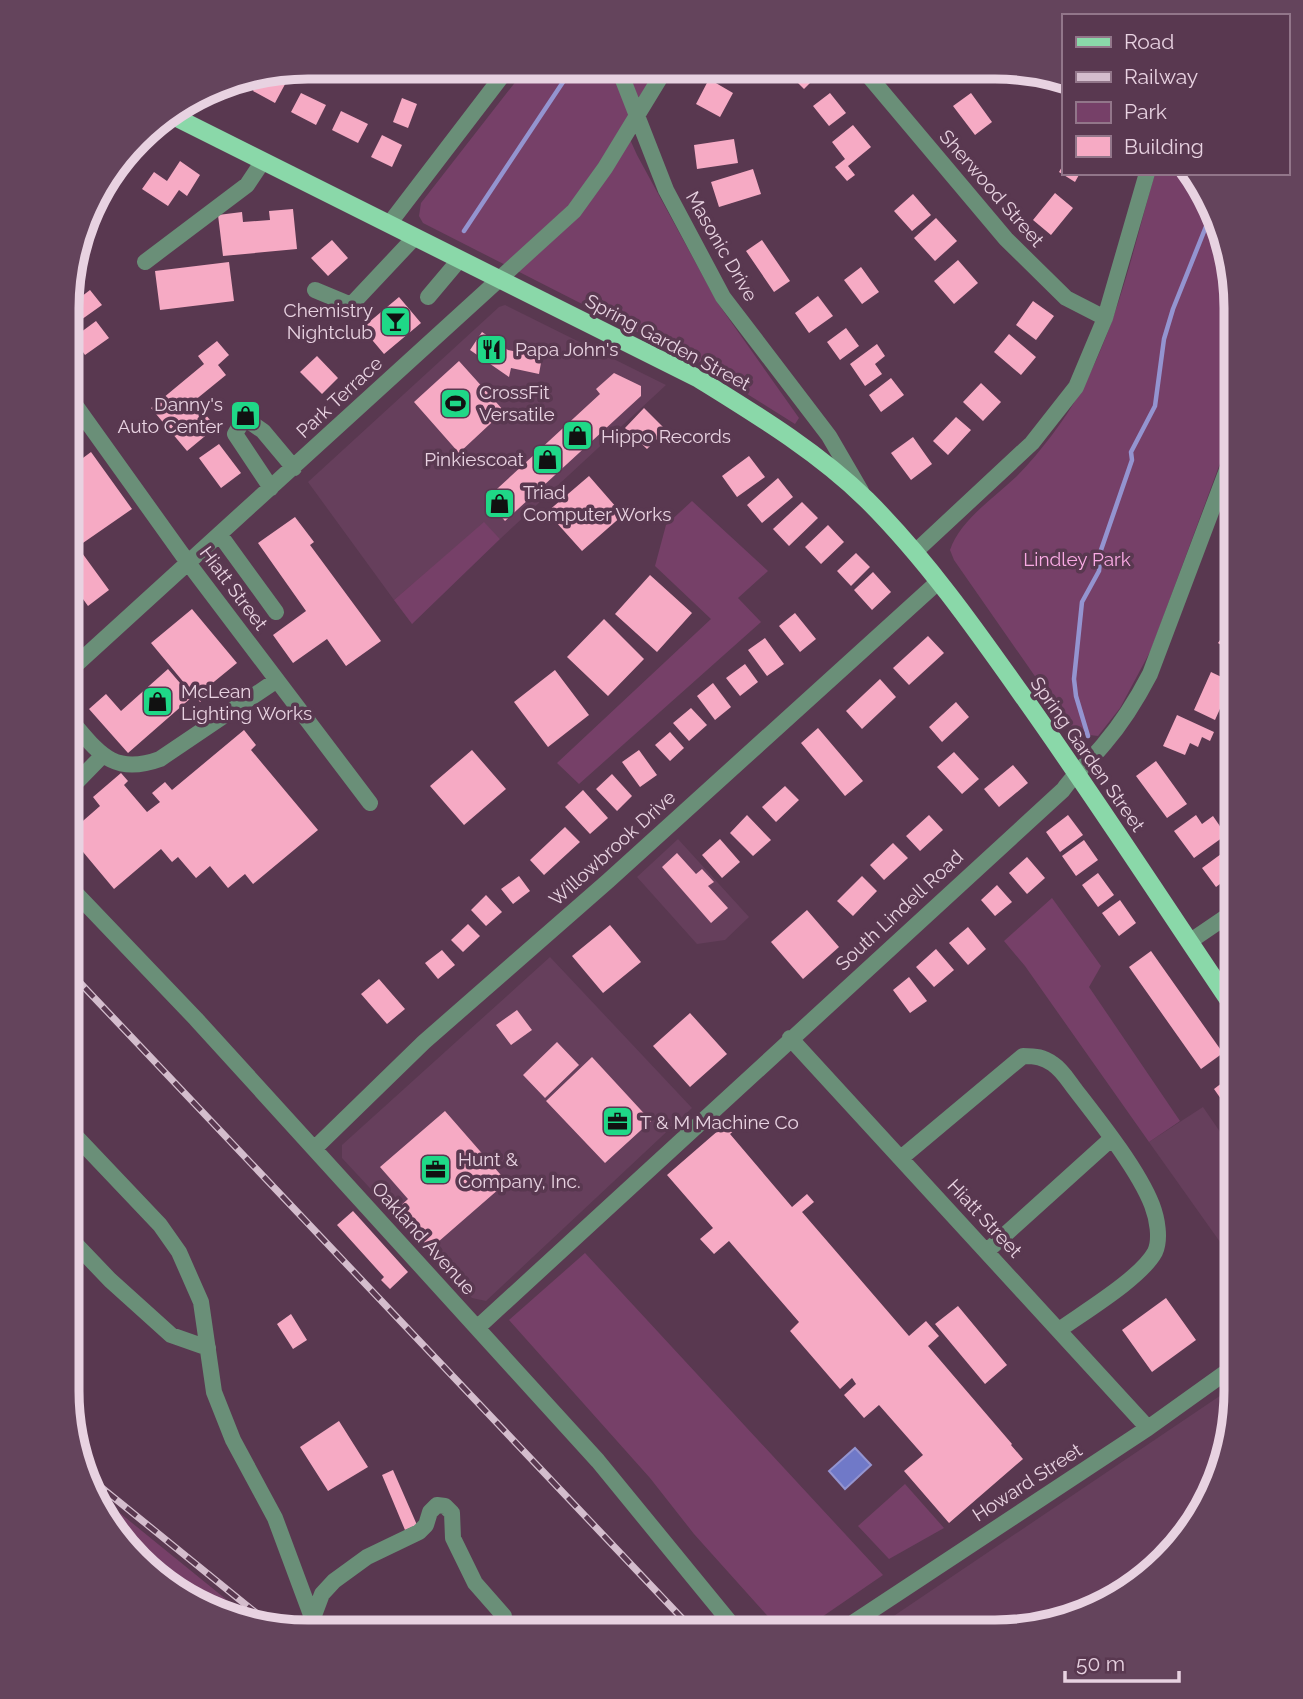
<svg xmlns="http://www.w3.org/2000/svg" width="1303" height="1699" viewBox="0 0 1303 1699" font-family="Raleway,sans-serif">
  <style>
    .built { fill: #663f5c }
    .green { fill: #764068 }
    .water { fill: #7079c8; stroke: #9494d0; stroke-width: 2 }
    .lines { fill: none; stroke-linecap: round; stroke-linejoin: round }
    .stream { stroke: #9494d0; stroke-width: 4.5 }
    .building { fill: #f6aac4 }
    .minor { stroke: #6a8f78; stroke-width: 16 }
    .major { stroke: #8ad8a9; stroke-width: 18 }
    .rail-casing { stroke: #d4bdcd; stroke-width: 7 }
    .rail { stroke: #593850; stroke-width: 4.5; stroke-dasharray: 13; stroke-linecap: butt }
    .labels { text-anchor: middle; stroke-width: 7; stroke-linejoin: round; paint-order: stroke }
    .street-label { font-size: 19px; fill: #e8d2e1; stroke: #593850 }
    .poi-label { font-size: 19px; fill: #e8d2e1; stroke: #593850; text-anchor: start }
    .park-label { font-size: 19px; fill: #faaae4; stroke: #593850 }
    .rim { fill: none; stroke: #e8d2e1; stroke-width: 9 }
  </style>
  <rect width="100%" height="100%" fill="#593850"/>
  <path class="built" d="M505 305 666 385 500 539 484 523 394 600 308 482 499 307Z
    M678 839 749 917 725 940 697 944 637 877Z
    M550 957 692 1108 486 1301 472 1298 342 1158V1145Z
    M1203 1107 1236 1155V1241L1225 1249 1149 1142Z
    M1236 1385V1407L1196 1526 1102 1607 996 1632H870Z"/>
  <path class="green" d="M527 67 658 68 624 126 637 155 717 302 799 418 795 424 696 362 423 223 419 216 421 203Z
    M1155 173H1187L1211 201 1236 307V420L1151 650 1120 708 1098 736 1081 734 1071 728 954 560 950 550C961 519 994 498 1017 476 1030 463 1041 449 1052 435 1111 359 1129 264 1155 173Z
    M692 501 768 571 738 598 761 622 579 784 557 763 711 619 655 566 666 525Z
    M484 522 500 539 412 624 394 600Z
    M1052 898 1101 966 1089 987 1180 1121 1149 1142 1025 966 1004 941Z
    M585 1253 883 1575 800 1632H782L694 1534 650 1478 509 1320Z
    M905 1484 944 1528 889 1559 858 1526Z
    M89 1488 254 1622 173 1592 92 1498Z"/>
  <path class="water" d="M855 1448 871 1465 845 1489 829 1471Z"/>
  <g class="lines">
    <path class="stream" d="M464 231 573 67
      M1088 736 1076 696 1074 679 1082 602 1099 571 1101 550 1132 460 1131 452 1155 406 1164 339 1173 309 1213 209"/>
  </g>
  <path class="building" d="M789 68H819L822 71 804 89 786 71Z
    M920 68H951L931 83Z
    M286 70 291 73 275 103 253 91 262 74Z
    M250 76 243 87 231 79Z
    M709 79 733 93 720 117 696 104Z
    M301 93 326 105 316 125 291 112Z
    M830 93 846 113 829 126 813 106Z
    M971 93 992 122 975 135 953 106Z
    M402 98 417 104 408 128 393 122Z
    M341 111 368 124 358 143 332 130Z
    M853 125 871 147 848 166 855 175 847 181 835 167 845 159 832 142Z
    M382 135 402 145 392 167 371 157Z
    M734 139 738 163 697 169 694 145Z
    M180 161 200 175 187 196 179 190 168 206 142 189 154 172 167 181Z
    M1063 165V173H1080L1075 182 1059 172Z
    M753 169 761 194 719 207 711 182Z
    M1055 193 1073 208 1051 235 1033 220Z
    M913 194 931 215 912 231 894 211Z
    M293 209 297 249 223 256 218 215 242 212 243 222 270 220 269 211Z
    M936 218 957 241 935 261 914 238Z
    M332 240 348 258 328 276 311 258Z
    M762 240 790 281 774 292 746 251Z
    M958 260 978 283 954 304 934 281Z
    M229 262 234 301 160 310 155 271Z
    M861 267 879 292 862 304 844 280Z
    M90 290 102 305 71 327 69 323V306Z
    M818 296 833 316 809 333 795 313Z
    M399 297 421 323 384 354 362 328Z
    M1033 301 1054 316 1036 340 1016 325Z
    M96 321 109 338 85 355 73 338Z
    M846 328 859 346 840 360 827 342Z
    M482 332 508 350 542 357 539 374 511 368 509 377 470 350Z
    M1009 334 1036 357 1021 375 994 352Z
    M217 341 229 355 218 365 226 375 194 401 216 427 187 451 151 408 204 364 198 356Z
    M877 344 885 356 875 364 882 374 865 386 850 364Z
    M317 356 338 378 322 394 300 372Z
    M459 361 504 411 459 453 414 402Z
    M614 373 641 386V396L505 521 486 499 600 394 596 389Z
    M891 378 904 395 881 412 869 395Z
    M981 383 1001 402 983 421 963 402Z
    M644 408 666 430 647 449 625 428Z
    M956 417 971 430 948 455 933 441Z
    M913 437 932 464 911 480 891 453Z
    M219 444 241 473 221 488 199 458Z
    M91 452 132 509 80 545 68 528V469Z
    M749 456 765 477 737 497 722 476Z
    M589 476 623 515 582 551 547 512Z
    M778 478 793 497 762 523 747 505Z
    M802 502 818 518 789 546 773 529Z
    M295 517 314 542 310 545 381 641 346 666 327 639 293 663 273 635 306 611 258 543Z
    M828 525 844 542 821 564 805 547Z
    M77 546 109 590 88 606 68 578V552Z
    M856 553 870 567 851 586 837 571Z
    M873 572 891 592 872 610 854 590Z
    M650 575 692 613 657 652 615 614Z
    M192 609 237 663 204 690 208 695 200 702 151 643Z
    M795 613 816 639 800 652 779 626Z
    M604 619 644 659 608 696 567 657Z
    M1233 621 1236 623V650L1234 654 1218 643Z
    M928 636 944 653 909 685 893 668Z
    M765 638 784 664 767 676 748 650Z
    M745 664 758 682 740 696 726 678Z
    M168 669 192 697 128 753 89 709 106 694 121 711Z
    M555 670 589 715 548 747 514 702Z
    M1211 672 1232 682 1215 720 1194 710Z
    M880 679 896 697 862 729 846 711Z
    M713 683 731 707 715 720 697 696Z
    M956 702 969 717 942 742 929 727Z
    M691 708 707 725 689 741 673 723Z
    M1177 715 1214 732 1210 741 1202 737 1198 747 1190 743 1185 755 1163 746Z
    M818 728 863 781 845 796 801 743Z
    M244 730 256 745 251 750 318 830 253 884 245 874 228 888 210 866 196 878 178 857 172 862 161 849 114 889 68 834 100 806 93 797 121 773 128 781 124 785 147 812 160 802 152 793 165 782 172 790Z
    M670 732 684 748 670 761 655 745Z
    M472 750 506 789 464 825 430 786Z
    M639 750 657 775 640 787 622 762Z
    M954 752 979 779 962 794 937 767Z
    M1156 761 1187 804 1167 818 1136 776Z
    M1013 765 1028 783 999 807 984 789Z
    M612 774 632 796 617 811 596 789Z
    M785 786 799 800 776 822 762 807Z
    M583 790 608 818 590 834 565 807Z
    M747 815 771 840 753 856 730 833Z
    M929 815 943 830 920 851 906 836Z
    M1068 815 1083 835 1060 852 1046 832Z
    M1196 815 1202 824 1213 816 1226 835 1194 858 1174 831Z
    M565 827 580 842 544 875 530 860Z
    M720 839 740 862 722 878 702 855Z
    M1084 840 1098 860 1076 876 1062 856Z
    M893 843 908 858 884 880 870 865Z
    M1236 843V872L1216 887 1202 868Z
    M677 853 696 874 702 869 714 882 708 886 728 908 711 923 662 867Z
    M1027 857 1045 878 1027 894 1009 873Z
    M1098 873 1114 895 1098 907 1082 885Z
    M519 876 530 891 513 904 501 889Z
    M862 876 877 891 853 916 837 901Z
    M997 885 1012 902 995 916 981 900Z
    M486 895 502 912 486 926 471 910Z
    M1120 900 1136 923 1119 936 1102 913Z
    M807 910 839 947 803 979 771 942Z
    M468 924 480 936 463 952 451 940Z
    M610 925 641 962 603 993 572 956Z
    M968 927 986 949 968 965 949 943Z
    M936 949 954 970 934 987 916 967Z
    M442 950 455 965 438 979 425 963Z
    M1151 951 1223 1053 1201 1069 1129 967Z
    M909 977 927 1001 910 1013 893 990Z
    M379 979 405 1009 387 1024 361 994Z
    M517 1010 532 1030 511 1045 496 1025Z
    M690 1013 727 1054 690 1087 653 1046Z
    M557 1042 579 1065 545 1098 523 1075Z
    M592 1057 651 1121 605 1163 546 1101Z
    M1231 1076 1236 1082V1103L1228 1109 1214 1089Z
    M445 1111 507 1182 430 1249 396 1210 408 1199 380 1167Z
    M735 1116 742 1124 730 1134 792 1207 807 1194 814 1202 802 1212 909 1336 926 1321 939 1336 928 1346 1012 1444 1011 1445 1023 1459 949 1523 904 1471 923 1455 879 1405 864 1418 844 1395 856 1384 852 1378 840 1389 790 1331 799 1322 729 1241 714 1254 700 1239 713 1228 667 1175Z
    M353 1211 408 1272 390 1289 381 1280 384 1277 337 1225Z
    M1166 1298 1196 1340 1152 1372 1122 1330Z
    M958 1306 1007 1365 985 1384 935 1324Z
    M291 1314 307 1340 293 1349 277 1324Z
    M339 1421 368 1467 328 1491 300 1447Z
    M393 1470 417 1525 405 1530 382 1475Z"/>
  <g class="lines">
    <path class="minor" d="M618 67 666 190 723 297 829 436 861 491
      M862 68 1006 239 1066 298 1105 318
      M138 140 155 123
      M389 224 509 67
      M145 262 247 185 263 161
      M315 290 351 305 415 237
      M428 297 460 259
      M68 395 189 564 370 803
      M271 488 235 434 242 422H250L263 431 294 468
      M220 535 276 612
      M915 552 1032 443 1076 387 1105 318 1147 173
      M68 672 574 211 605 168 666 68
      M68 717C97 750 111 777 160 759L277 680
      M68 791 102 756
      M67 884 196 1019 598 1461 738 1632
      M1189 942 1236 910
      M790 1038 1148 1428
      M67 1127 160 1225 179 1252 201 1302 214 1392 233 1440 275 1518 317 1631
      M314 1149 424 1042 608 881 939 581
      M901 1158 1023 1056C1036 1056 1043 1057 1053 1064 1062 1070 1068 1080 1074 1088 1098 1119 1138 1169 1152 1205 1157 1218 1161 1239 1155 1252 1141 1278 1084 1312 1059 1330
      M67 1235 110 1280 171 1335 208 1348
      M987 1251 1111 1139
      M477 1328 1063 790C1075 773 1091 760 1104 744 1123 722 1137 699 1150 674L1236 446
      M313 1618 322 1594 334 1581 367 1557 419 1532 426 1525 430 1512 437 1505 445 1506 452 1513 453 1538 475 1583 504 1616
      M839 1632 1148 1428 1236 1365"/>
    <path class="major" d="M169 114 699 379C757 415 818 452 867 500 926 559 974 627 1022 695 1096 799 1165 906 1236 1011"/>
    <defs>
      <path id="rail" d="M67 969 695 1632
        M86 1475 277 1630"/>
    </defs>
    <use href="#rail" class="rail-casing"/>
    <use href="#rail" class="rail"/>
  </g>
  <defs>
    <symbol id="bar-square" viewBox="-11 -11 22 22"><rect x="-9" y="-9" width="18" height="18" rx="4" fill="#1fd887" stroke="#593850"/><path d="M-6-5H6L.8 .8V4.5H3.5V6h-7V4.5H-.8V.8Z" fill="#111"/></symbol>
    <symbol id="restaurant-square" viewBox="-11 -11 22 22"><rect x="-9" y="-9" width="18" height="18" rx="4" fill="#1fd887" stroke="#593850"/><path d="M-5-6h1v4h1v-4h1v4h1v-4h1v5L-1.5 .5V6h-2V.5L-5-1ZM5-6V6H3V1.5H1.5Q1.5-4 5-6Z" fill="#111"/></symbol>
    <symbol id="stadium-square" viewBox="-11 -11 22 22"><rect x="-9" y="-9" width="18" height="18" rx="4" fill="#1fd887" stroke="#593850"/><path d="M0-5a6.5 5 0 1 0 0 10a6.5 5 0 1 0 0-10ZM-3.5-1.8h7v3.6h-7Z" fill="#111"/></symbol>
    <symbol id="shop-square" viewBox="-11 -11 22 22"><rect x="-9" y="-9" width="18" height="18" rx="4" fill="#1fd887" stroke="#593850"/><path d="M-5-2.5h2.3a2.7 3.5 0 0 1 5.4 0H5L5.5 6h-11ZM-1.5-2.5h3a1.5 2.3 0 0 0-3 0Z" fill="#111"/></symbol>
    <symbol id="office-square" viewBox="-11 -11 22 22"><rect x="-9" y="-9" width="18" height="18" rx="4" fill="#1fd887" stroke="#593850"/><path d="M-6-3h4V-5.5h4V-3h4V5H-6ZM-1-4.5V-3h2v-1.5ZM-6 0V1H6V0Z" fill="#111"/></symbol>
  </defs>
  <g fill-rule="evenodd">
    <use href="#bar-square" x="378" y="304" width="35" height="35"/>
    <use href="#restaurant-square" x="474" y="332" width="35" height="35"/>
    <use href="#stadium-square" x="438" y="386" width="35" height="35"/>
    <use href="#shop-square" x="228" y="398" width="35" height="35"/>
    <use href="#shop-square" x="560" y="418" width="35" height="35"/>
    <use href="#shop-square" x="530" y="442" width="35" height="35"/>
    <use href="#shop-square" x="482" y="486" width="35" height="35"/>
    <use href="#shop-square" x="140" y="684" width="35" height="35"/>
    <use href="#office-square" x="600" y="1104" width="35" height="35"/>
    <use href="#office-square" x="418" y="1152" width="35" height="35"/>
  </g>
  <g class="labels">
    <g class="street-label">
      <text transform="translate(992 188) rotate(49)" y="7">Sherwood Street</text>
      <text transform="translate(722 246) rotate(60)" y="7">Masonic Drive</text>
      <text transform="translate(668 342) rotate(28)" y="7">Spring Garden Street</text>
      <text transform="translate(339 397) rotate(-43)" y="7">Park Terrace</text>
      <text transform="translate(234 588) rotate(53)" y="7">Hiatt Street</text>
      <text transform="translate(1088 754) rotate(55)" y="7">Spring Garden Street</text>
      <text transform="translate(612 848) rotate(-42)" y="7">Willowbrook Drive</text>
      <text transform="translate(899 910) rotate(-43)" y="7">South Lindell Road</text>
      <text transform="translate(985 1218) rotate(47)" y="7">Hiatt Street</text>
      <text transform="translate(424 1238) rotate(48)" y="7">Oakland Avenue</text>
      <text transform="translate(1027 1482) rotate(-33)" y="7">Howard Street</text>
    </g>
    <g class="poi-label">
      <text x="373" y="317" text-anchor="end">Chemistry<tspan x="373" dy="22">Nightclub</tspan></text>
      <text x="515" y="356">Papa John's</text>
      <text x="479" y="399">CrossFit<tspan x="479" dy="22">Versatile</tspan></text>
      <text x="223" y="411" text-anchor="end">Danny's<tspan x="223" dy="22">Auto Center</tspan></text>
      <text x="601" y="443">Hippo Records</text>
      <text x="524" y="466" text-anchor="end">Pinkiescoat</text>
      <text x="523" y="499">Triad<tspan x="523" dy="22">Computer Works</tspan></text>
      <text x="181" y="698">McLean<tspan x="181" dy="22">Lighting Works</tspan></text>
      <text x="640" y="1129">T &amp; M Machine Co</text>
      <text x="458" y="1166">Hunt &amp;<tspan x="458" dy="22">Company, Inc.</tspan></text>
    </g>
    <g class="park-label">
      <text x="1077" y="566">Lindley Park</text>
    </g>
  </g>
  <path d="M0 0H1303V1699H0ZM308 79H995A229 229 0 0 1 1224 308V1391A229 229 0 0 1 995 1620H308A229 229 0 0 1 79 1391V308A229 229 0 0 1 308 79Z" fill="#64445c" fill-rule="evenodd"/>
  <path class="rim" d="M308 79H995A229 229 0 0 1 1224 308V1391A229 229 0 0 1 995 1620H308A229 229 0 0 1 79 1391V308A229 229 0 0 1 308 79Z"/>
  <rect x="1062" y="14" width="228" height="161" fill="#593850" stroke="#92768a" stroke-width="2"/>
  <rect x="1076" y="37" width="35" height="10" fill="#8ad8a9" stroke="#92768a" stroke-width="2"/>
  <text x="1124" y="49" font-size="21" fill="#e8d2e1">Road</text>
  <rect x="1076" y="72" width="35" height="10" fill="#d4bdcd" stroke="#92768a" stroke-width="2"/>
  <text x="1124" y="84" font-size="21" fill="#e8d2e1">Railway</text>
  <rect x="1076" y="102" width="35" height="21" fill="#764068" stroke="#92768a" stroke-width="2"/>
  <text x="1124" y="119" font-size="21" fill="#e8d2e1">Park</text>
  <rect x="1076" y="136" width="35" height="21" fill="#f6aac4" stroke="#92768a" stroke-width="2"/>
  <text x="1124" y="154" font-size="21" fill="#e8d2e1">Building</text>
  <path d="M1065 1671v10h114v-10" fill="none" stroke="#e8d2e1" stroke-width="3.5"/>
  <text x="1076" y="1671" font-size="21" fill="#e8d2e1" stroke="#593850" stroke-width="5" paint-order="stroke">50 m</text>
</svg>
